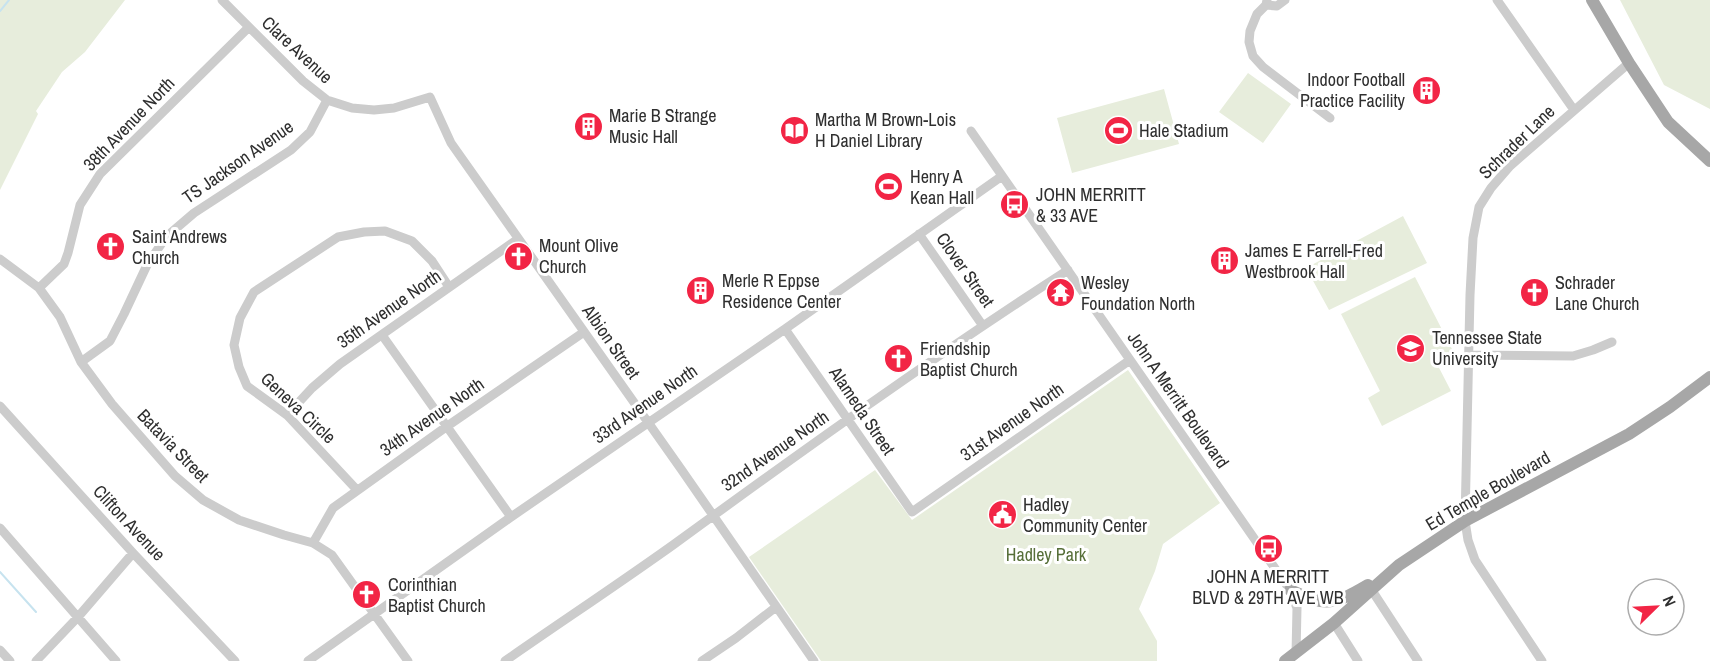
<svg xmlns="http://www.w3.org/2000/svg" width="1710" height="661" viewBox="0 0 1710 661" font-family="'Archivo Narrow',sans-serif">
  <style>
    .green { fill: #e7eddc }
    .lines { fill: none; stroke-linecap: round; stroke-linejoin: round }
    .stream { stroke: #c7e3ef; stroke-width: 2 }
    .minor { stroke: #ccc; stroke-width: 9 }
    .major { stroke: #a7a7a7; stroke-width: 12 }
    .labels { text-anchor: middle; stroke-width: 6; stroke-linejoin: round; paint-order: stroke }
    .street-label { font-size: 18px; fill: #2f2f2f; stroke: #fff }
    .poi-label { font-size: 18px; fill: #2f2f2f; stroke: #fff; text-anchor: start }
    .park-label { font-size: 18px; fill: #576f39; stroke: #fff }
  </style>
  <rect width="100%" height="100%" fill="#fff"/>
  <path class="green" d="M0 0H125L85 52 62 72 36 111 38 114 0 190Z
    M1620 0H1710V109L1664 85Z
    M1248 73 1291 104 1263 143 1219 112Z
    M1164 89 1179 144 1072 173 1057 118Z
    M1403 216 1427 263 1329 310 1306 268Z
    M1415 277 1453 351 1435 360 1451 391 1382 426 1368 398 1380 391 1341 314Z
    M1128 370 1220 503 1163 544 1155 571 1139 609 1157 641V661H821L749 557 875 470 912 520Z"/>
  <g class="lines">
    <path class="stream" d="M0 11 9 0
      M0 572 36 612"/>
    <path class="minor" d="M222 0 303 81 327 100 352 108 374 110 394 108 430 97 451 143 681 469 814 661
      M1267 0 1266 5 1257 14 1250 31 1249 42 1253 56 1263 67 1330 118
      M1497 0 1574 110
      M1266 5 1277 6 1285 0
      M971 131 1290 590 1297 608 1296 654
      M919 234 983 326
      M0 259 39 288 60 317 81 362 112 404 175 476 203 500 239 520 284 535 313 543 332 555 408 661
      M39 288 64 264 68 253 80 205 100 174 248 28
      M785 329 912 512 1130 360
      M382 335 511 517
      M1468 355 1573 356 1593 350 1612 342
      M81 362 110 341 124 314 147 265 166 237 194 213 291 150 310 132 327 100
      M0 406 133 553 235 661
      M287 415 312 388 340 364 518 239
      M357 490 287 415 247 386 239 367 234 345 240 318 254 292 338 237 364 232 385 231 412 241 432 261 449 287
      M0 528 116 661
      M313 543 333 508 446 427 584 332
      M1371 589 1418 661
      M1334 623 1358 661
      M0 650 10 661
      M36 661 78 617 133 553
      M308 661 511 517 785 329 1002 176
      M505 661C561 622 617 585 673 545 802 451 933 357 1068 270
      M702 661 736 638 776 607
      M1542 661 1475 560 1468 540 1465 521 1470 295 1473 238 1479 207 1491 188 1510 166 1629 63"/>
    <path class="major" d="M1592 0 1629 63 1668 122 1710 161
      M1290 590C1326 607 1334 605 1368 585
      M1285 661 1334 623 1399 565 1465 521 1629 434 1670 407 1710 377"/>
  </g>
  <defs>
    <symbol id="building-disc" viewBox="-11 -11 22 22"><circle r="9.5" fill="#f22545" stroke="#fff"/><path d="M-4-6H4V6H1V3H-1V6H-4ZM-2.5-4.3h1.7v1.8h-1.7ZM.8-4.3h1.7v1.8H.8ZM-2.5-1h1.7V.8h-1.7ZM.8-1h1.7V.8H.8Z" fill="#fff"/></symbol>
    <symbol id="library-disc" viewBox="-11 -11 22 22"><circle r="9.5" fill="#f22545" stroke="#fff"/><path d="M-6-4Q-3-5.5-.7-3.5V5Q-3 3-6 4ZM6-4Q3-5.5 .7-3.5V5Q3 3 6 4Z" fill="#fff"/></symbol>
    <symbol id="stadium-disc" viewBox="-11 -11 22 22"><circle r="9.5" fill="#f22545" stroke="#fff"/><path d="M0-5a6.5 5 0 1 0 0 10a6.5 5 0 1 0 0-10ZM-3.5-1.8h7v3.6h-7Z" fill="#fff"/></symbol>
    <symbol id="bus-disc" viewBox="-11 -11 22 22"><circle r="9.5" fill="#f22545" stroke="#fff"/><path d="M-5-6H5V4H4V6H2V4H-2V6H-4V4H-5ZM-3.5-4V0h7V-4ZM-3.5 1.2v1.5H-2V1.2ZM2 1.2v1.5H3.5V1.2Z" fill="#fff"/></symbol>
    <symbol id="church-disc" viewBox="-11 -11 22 22"><circle r="9.5" fill="#f22545" stroke="#fff"/><path d="M-1.2-6h2.4v3.5h3.3v2.4h-3.3V6h-2.4V-.1h-3.3v-2.4h3.3Z" fill="#fff"/></symbol>
    <symbol id="temple-disc" viewBox="-11 -11 22 22"><circle r="9.5" fill="#f22545" stroke="#fff"/><path d="M0-6L5-2H3V0L6.5 2.5H4V6H1.5V3h-3V6H-4V2.5H-6.5L-3 0V-2H-5Z" fill="#fff"/></symbol>
    <symbol id="university-disc" viewBox="-11 -11 22 22"><circle r="9.5" fill="#f22545" stroke="#fff"/><path d="M0-5L7-2L0 1L-7-2ZM-4 1L0 2.5L4 1V4Q0 6-4 4Z" fill="#fff"/></symbol>
    <symbol id="civic-disc" viewBox="-11 -11 22 22"><circle r="9.5" fill="#f22545" stroke="#fff"/><path d="M-.6-6.5H3V-4.5H.6V-3L4-1V1h2V6H-6V1h2V-1L-.6-3ZM-1.2 2.5V6h2.4V2.5Z" fill="#fff"/></symbol>
  </defs>
  <g fill-rule="evenodd">
    <use href="#building-disc" x="1410" y="74" width="33" height="33"/>
    <use href="#building-disc" x="572" y="110" width="33" height="33"/>
    <use href="#library-disc" x="778" y="114" width="33" height="33"/>
    <use href="#stadium-disc" x="1102" y="114" width="33" height="33"/>
    <use href="#stadium-disc" x="872" y="170" width="33" height="33"/>
    <use href="#bus-disc" x="998" y="188" width="33" height="33"/>
    <use href="#church-disc" x="94" y="230" width="33" height="33"/>
    <use href="#church-disc" x="502" y="240" width="33" height="33"/>
    <use href="#building-disc" x="1208" y="244" width="33" height="33"/>
    <use href="#building-disc" x="684" y="274" width="33" height="33"/>
    <use href="#temple-disc" x="1044" y="276" width="33" height="33"/>
    <use href="#church-disc" x="1518" y="276" width="33" height="33"/>
    <use href="#university-disc" x="1394" y="332" width="33" height="33"/>
    <use href="#church-disc" x="882" y="342" width="33" height="33"/>
    <use href="#civic-disc" x="986" y="498" width="33" height="33"/>
    <use href="#bus-disc" x="1252" y="532" width="33" height="33"/>
    <use href="#church-disc" x="350" y="578" width="33" height="33"/>
  </g>
  <g class="labels">
    <g class="street-label">
      <text transform="translate(297 50) rotate(43)" y="6">Clare Avenue</text>
      <text transform="translate(129 124) rotate(-46)" y="6">38th Avenue North</text>
      <text transform="translate(1517 142) rotate(-44)" y="6">Schrader Lane</text>
      <text transform="translate(238 162) rotate(-35)" y="6">TS Jackson Avenue</text>
      <text transform="translate(965 270) rotate(55)" y="6">Clover Street</text>
      <text transform="translate(389 309) rotate(-35)" y="6">35th Avenue North</text>
      <text transform="translate(611 342) rotate(55)" y="6">Albion Street</text>
      <text transform="translate(1178 400) rotate(55)" y="6">John A Merritt Boulevard</text>
      <text transform="translate(645 404) rotate(-35)" y="6">33rd Avenue North</text>
      <text transform="translate(298 408) rotate(43)" y="6">Geneva Circle</text>
      <text transform="translate(862 411) rotate(56)" y="6">Alameda Street</text>
      <text transform="translate(432 417) rotate(-35)" y="6">34th Avenue North</text>
      <text transform="translate(1012 422) rotate(-35)" y="6">31st Avenue North</text>
      <text transform="translate(173 446) rotate(46)" y="6">Batavia Street</text>
      <text transform="translate(775 451) rotate(-35)" y="6">32nd Avenue North</text>
      <text transform="translate(1488 491) rotate(-30)" y="6">Ed Temple Boulevard</text>
      <text transform="translate(129 523) rotate(47)" y="6">Clifton Avenue</text>
    </g>
    <g class="poi-label">
      <text x="1405" y="86" text-anchor="end">Indoor Football<tspan x="1405" dy="21">Practice Facility</tspan></text>
      <text x="609" y="122">Marie B Strange<tspan x="609" dy="21">Music Hall</tspan></text>
      <text x="815" y="126">Martha M Brown-Lois<tspan x="815" dy="21">H Daniel Library</tspan></text>
      <text x="1139" y="137">Hale Stadium</text>
      <text x="910" y="183">Henry A<tspan x="910" dy="21">Kean Hall</tspan></text>
      <text x="1036" y="201">JOHN MERRITT<tspan x="1036" dy="21">&amp; 33 AVE</tspan></text>
      <text x="132" y="243">Saint Andrews<tspan x="132" dy="21">Church</tspan></text>
      <text x="539" y="252">Mount Olive<tspan x="539" dy="21">Church</tspan></text>
      <text x="1245" y="257">James E Farrell-Fred<tspan x="1245" dy="21">Westbrook Hall</tspan></text>
      <text x="722" y="287">Merle R Eppse<tspan x="722" dy="21">Residence Center</tspan></text>
      <text x="1081" y="289">Wesley<tspan x="1081" dy="21">Foundation North</tspan></text>
      <text x="1555" y="289">Schrader<tspan x="1555" dy="21">Lane Church</tspan></text>
      <text x="1432" y="344">Tennessee State<tspan x="1432" dy="21">University</tspan></text>
      <text x="920" y="355">Friendship<tspan x="920" dy="21">Baptist Church</tspan></text>
      <text x="1023" y="511">Hadley<tspan x="1023" dy="21">Community Center</tspan></text>
      <text x="1268" y="583" text-anchor="middle">JOHN A MERRITT<tspan x="1268" dy="21">BLVD &amp; 29TH AVE WB</tspan></text>
      <text x="388" y="591">Corinthian<tspan x="388" dy="21">Baptist Church</tspan></text>
    </g>
    <g class="park-label">
      <text x="1046" y="561">Hadley Park</text>
    </g>
  </g>
  <g transform="translate(1656 607) rotate(66)"><circle r="28" fill="#ffffff" stroke="#acacac" stroke-width="1.5"/>
  <path d="M0-4.5L10 22L0 15L-10 22Z" fill="#f22545"/>
  <text y="-9" font-size="16" font-weight="bold" text-anchor="middle" fill="#2f2f2f">N</text>
  </g>
</svg>
